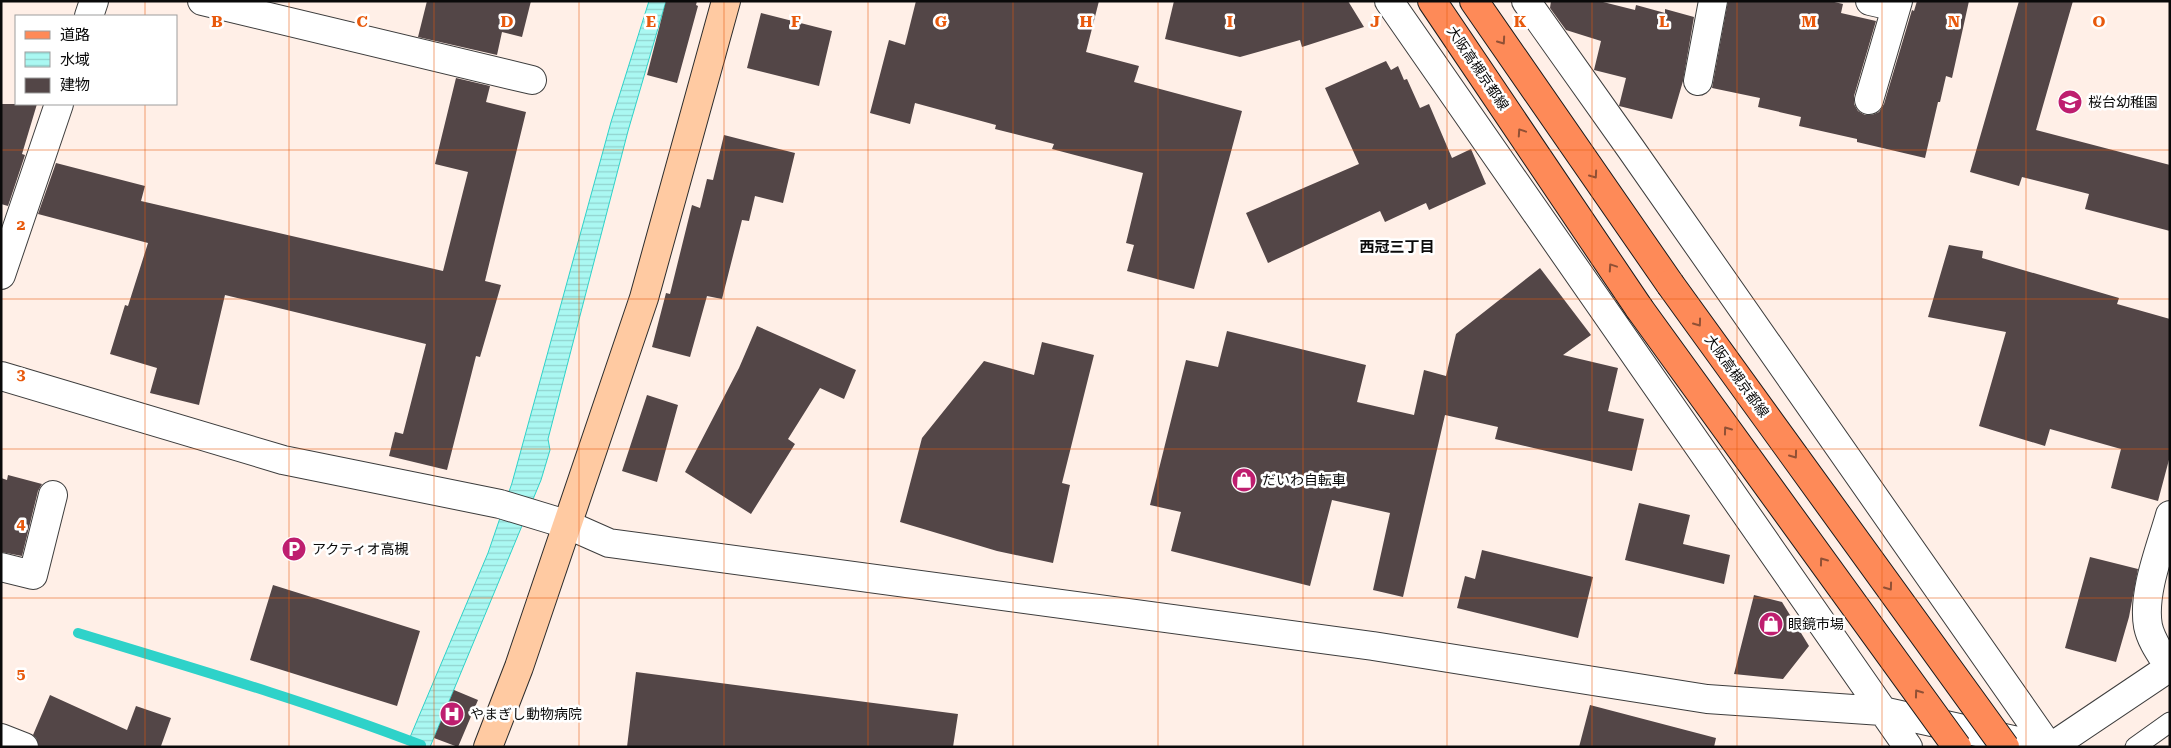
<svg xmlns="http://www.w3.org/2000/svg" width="2171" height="748" viewBox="0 0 2171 748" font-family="'Roboto Serif','Noto Sans JP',serif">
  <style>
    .water { fill: url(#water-rules); stroke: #2ed2c9 }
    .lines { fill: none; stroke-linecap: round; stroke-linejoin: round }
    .stream { stroke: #2ed2c9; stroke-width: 10 }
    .building { fill: #534647 }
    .lane-casing { stroke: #3d3d3d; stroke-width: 21 }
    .street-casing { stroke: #3d3d3d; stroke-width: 30 }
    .secondary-casing { stroke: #2c2c2c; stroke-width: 30 }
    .primary-casing { stroke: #1b1b1b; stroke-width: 30 }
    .lane { stroke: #fff; stroke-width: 19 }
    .street { stroke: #fff; stroke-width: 28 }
    .secondary { stroke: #ffcaa2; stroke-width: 28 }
    .primary { stroke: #fe8a58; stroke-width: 28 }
    .primary-bridge-casing { stroke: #1b1b1b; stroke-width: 30; stroke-linecap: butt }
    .primary-bridge { stroke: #fe8a58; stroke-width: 28 }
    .oneway { stroke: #905035 }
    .grid { fill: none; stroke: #e8590c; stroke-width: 1; stroke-opacity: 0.55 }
    .labels { text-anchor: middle; stroke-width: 5; stroke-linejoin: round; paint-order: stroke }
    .street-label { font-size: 14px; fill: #0a0a0a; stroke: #fff }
    .poi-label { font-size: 14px; fill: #0a0a0a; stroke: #fff; text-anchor: start }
    .neighbourhood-label { font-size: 15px; font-weight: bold; fill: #0a0a0a; stroke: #fff }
    .grid-label { font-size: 16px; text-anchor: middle; font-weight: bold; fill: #e8590c; stroke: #fff; stroke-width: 5; stroke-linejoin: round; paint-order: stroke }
  </style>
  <defs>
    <pattern id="water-rules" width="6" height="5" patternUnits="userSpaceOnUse" patternTransform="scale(1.25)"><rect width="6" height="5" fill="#aaf8f2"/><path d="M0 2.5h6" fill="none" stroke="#91d3ce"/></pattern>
  </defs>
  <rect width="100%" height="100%" fill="#ffefe7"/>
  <path class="water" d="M649 1H666L628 131 548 439 550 450 541 480 430 747H420L408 742 488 553 512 483 611 122Z"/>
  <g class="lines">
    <path class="stream" d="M78 633C193 668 309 702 421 745"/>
  </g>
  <path class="building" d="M427 1H531L522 37 502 32 497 55 418 37Z
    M666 1H697L696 5 698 6 677 83 647 75Z
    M916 1H1099L1086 52 1139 66 1134 82 1242 111 1194 289 1127 271 1134 245 1126 243 1143 173 1052 149 1054 144 995 129 996 125 915 103 910 124 870 113 889 40 905 45Z
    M1174 1H1348L1364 27 1302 47 1300 40 1240 57 1165 39Z
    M1551 1H1599L1635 10 1636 5 1665 13V9L1694 17 1683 81 1672 119 1619 106 1626 78 1594 70 1601 41 1566 30 1550 8Z
    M1728 1H1830L1843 4 1841 13 1876 21 1854 96V104L1858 111 1865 115H1872L1879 112 1884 104 1912 10 1914 11 1917 1H1969L1952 78 1946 76 1940 102H1938L1925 158 1857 142V139L1799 126 1801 117 1758 107 1760 98 1712 88Z
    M2019 1H2073L2036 130 2170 165V231L2085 209 2089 194 2022 177 2019 186 1970 172Z
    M761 13 832 31 819 86 747 68Z
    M1386 61 1391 70 1398 66 1404 80 1407 79 1420 108 1429 104 1452 158 1471 149 1486 184 1429 210 1426 203 1385 222 1380 211 1268 263 1246 213 1359 164 1325 88Z
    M456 78 490 86 486 102 526 112 485 281 501 285 480 357 476 356 447 470 389 456 395 432 403 434 426 344 225 295 199 405 150 393 157 368 110 354 125 305 128 306 148 243 38 214 56 163 145 186 141 201 443 271 468 172 435 164Z
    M1 104H37L22 154 25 155 8 206 1 204Z
    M724 135 795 153 783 203 755 196 749 221 742 220 722 299 707 296 690 357 652 347 666 293 670 294 692 205 700 208 707 179 713 180Z
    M1949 245 1983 251 1982 258 2119 298 2117 304 2170 319V456L2158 501 2111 488 2121 449 2050 429 2045 446 1979 426 2006 332 1928 317Z
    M1540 268 1591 335 1563 355 1618 368 1608 411 1644 419 1632 471 1495 439 1498 427 1445 415 1403 597 1373 590 1390 513 1332 500 1310 586 1171 551 1181 512 1150 505 1186 360 1218 367 1227 331 1366 365 1357 402 1414 415 1424 370 1446 376 1456 334Z
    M757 326 856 370 844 399 820 388 788 439 795 444 751 514 685 472 739 368Z
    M1042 342 1094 355 1062 483 1070 485 1053 563 997 551 900 522 922 438 984 361 1034 375Z
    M647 395 678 405 657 482 622 471Z
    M8 475 42 484 38 491 22 556 1 552V478L7 480Z
    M1639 503 1690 515 1683 544 1730 555 1724 584 1625 560Z
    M1482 550 1593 577 1578 638 1457 608 1465 576 1475 579Z
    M2090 557 2138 569 2129 617 2116 662 2065 648Z
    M273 585 420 631 397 706 250 660Z
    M1754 595 1782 602 1809 646 1783 679 1734 674Z
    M636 672 958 714 953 747H627Z
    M454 690 478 700 458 747 434 738Z
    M50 695 127 730 136 706 171 718 161 746 164 747H39L36 738 33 735Z
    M1590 705 1716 738 1714 747H1579Z"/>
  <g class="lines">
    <defs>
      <path id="lane" d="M2135 747 2170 722"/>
      <path id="street" d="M202 1 532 80
        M1389 1 1908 747
        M1526 1 1631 149 2049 747
        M1870 1 1896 7
        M89 16 94 1
        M1698 81 1713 1
        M1869 100 1898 1
        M1 275 59 104
        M1 376 283 460 500 504 566 524 609 543 1373 646 1707 699 1882 711 2045 747
        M1 567 33 575 53 495
        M2169 667C2161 654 2151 641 2148 626 2142 593 2161 547 2170 515
        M1 738 24 747
        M2051 747 2170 667"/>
      <path id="secondary" d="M488 747 519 667 644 298 726 1"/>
      <path id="primary" d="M1432 1 1639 308
        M1474 1 1670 284"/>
    </defs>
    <use href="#lane" class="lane-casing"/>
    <use href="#street" class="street-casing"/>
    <use href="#secondary" class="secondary-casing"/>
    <use href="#primary" class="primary-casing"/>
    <use href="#lane" class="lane"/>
    <use href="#street" class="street"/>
    <use href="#secondary" class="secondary"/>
    <use href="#primary" class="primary"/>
    <defs>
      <path id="primary-bridge" d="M1670 284 2005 747
        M1639 308 1957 747"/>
    </defs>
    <use href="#primary-bridge" class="primary-bridge-casing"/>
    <use href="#primary-bridge" class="primary-bridge"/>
  </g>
  <defs><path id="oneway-chevron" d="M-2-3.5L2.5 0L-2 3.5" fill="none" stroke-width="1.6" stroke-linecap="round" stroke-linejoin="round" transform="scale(1.25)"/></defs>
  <g class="oneway">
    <use href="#oneway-chevron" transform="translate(1502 41) rotate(55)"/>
    <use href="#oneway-chevron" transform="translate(1521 132) rotate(-124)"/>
    <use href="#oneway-chevron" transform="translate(1594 175) rotate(55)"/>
    <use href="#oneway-chevron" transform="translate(1612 267) rotate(-124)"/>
    <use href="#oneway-chevron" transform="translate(1698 323) rotate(54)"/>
    <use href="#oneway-chevron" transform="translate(1727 430) rotate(-126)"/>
    <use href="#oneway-chevron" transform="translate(1794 455) rotate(54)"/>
    <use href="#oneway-chevron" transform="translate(1823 561) rotate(-126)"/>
    <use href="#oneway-chevron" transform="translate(1889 587) rotate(54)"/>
    <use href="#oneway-chevron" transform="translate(1918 693) rotate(-126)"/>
  </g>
  <path class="grid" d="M145 1V16M289 1V747M434 1V747M579 1V747M724 1V747M868 1V747M1013 1V747M1158 1V747M1303 1V747M1447 1V747M1592 1V747M1737 1V747M1882 1V747M2026 1V747M145 104V747M1 150H2170M1 299H2170M1 449H2170M1 598H2170"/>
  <defs>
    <symbol id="school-disc" viewBox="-11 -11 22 22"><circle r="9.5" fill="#be1e6f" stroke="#fff"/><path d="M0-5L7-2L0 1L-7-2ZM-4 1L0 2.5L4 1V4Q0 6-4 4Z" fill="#fff"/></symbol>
    <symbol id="shop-disc" viewBox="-11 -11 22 22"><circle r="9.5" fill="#be1e6f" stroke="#fff"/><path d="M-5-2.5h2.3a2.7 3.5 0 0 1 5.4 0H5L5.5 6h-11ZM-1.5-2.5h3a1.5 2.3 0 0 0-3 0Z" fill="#fff"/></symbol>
    <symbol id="parking-disc" viewBox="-11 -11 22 22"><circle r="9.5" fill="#be1e6f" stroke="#fff"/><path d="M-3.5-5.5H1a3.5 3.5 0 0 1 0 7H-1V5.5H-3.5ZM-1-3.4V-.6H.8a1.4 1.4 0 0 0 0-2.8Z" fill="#fff"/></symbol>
    <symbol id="hospital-disc" viewBox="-11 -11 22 22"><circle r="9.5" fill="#be1e6f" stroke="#fff"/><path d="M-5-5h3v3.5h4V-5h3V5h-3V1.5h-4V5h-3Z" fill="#fff"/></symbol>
  </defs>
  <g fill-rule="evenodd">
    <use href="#school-disc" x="2056" y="88" width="28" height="28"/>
    <use href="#shop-disc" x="1230" y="466" width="28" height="28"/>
    <use href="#parking-disc" x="280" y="535" width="28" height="28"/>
    <use href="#shop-disc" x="1757" y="610" width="28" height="28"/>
    <use href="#hospital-disc" x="438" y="700" width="28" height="28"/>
  </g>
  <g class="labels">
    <g class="street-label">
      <text transform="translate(1478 68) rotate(56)" y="5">大阪高槻京都線</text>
      <text transform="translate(1737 376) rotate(54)" y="5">大阪高槻京都線</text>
    </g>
    <g class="poi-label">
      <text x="2088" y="107">桜台幼稚園</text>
      <text x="1262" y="485">だいわ自転車</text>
      <text x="312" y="554">アクティオ高槻</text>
      <text x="1788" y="629">眼鏡市場</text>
      <text x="470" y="719">やまぎし動物病院</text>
    </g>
    <g class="neighbourhood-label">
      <text x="1397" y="252">西冠三丁目</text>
    </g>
  </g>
  <g class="grid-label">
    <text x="217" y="27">B</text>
    <text x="362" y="27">C</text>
    <text x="507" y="27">D</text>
    <text x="651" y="27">E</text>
    <text x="796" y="27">F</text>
    <text x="941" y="27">G</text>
    <text x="1086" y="27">H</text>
    <text x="1230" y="27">I</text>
    <text x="1375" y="27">J</text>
    <text x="1520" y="27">K</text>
    <text x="1664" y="27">L</text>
    <text x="1809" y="27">M</text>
    <text x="1954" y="27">N</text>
    <text x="2099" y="27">O</text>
    <text x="21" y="230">2</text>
    <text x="21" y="380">3</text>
    <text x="21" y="529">4</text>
    <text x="21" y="679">5</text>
  </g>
  <rect width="2171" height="748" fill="none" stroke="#0a0a0a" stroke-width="5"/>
  <rect x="15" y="15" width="162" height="90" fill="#ffffff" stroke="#9d9d9d"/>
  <rect x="25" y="31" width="25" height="8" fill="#fe8a58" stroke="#9d9d9d"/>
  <text x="60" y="40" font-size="15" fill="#0a0a0a">道路</text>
  <rect x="25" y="52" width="25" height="15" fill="url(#water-rules)" stroke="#9d9d9d"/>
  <text x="60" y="65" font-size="15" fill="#0a0a0a">水域</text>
  <rect x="25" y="78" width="25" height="15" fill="#534647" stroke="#9d9d9d"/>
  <text x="60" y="90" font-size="15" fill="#0a0a0a">建物</text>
</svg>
